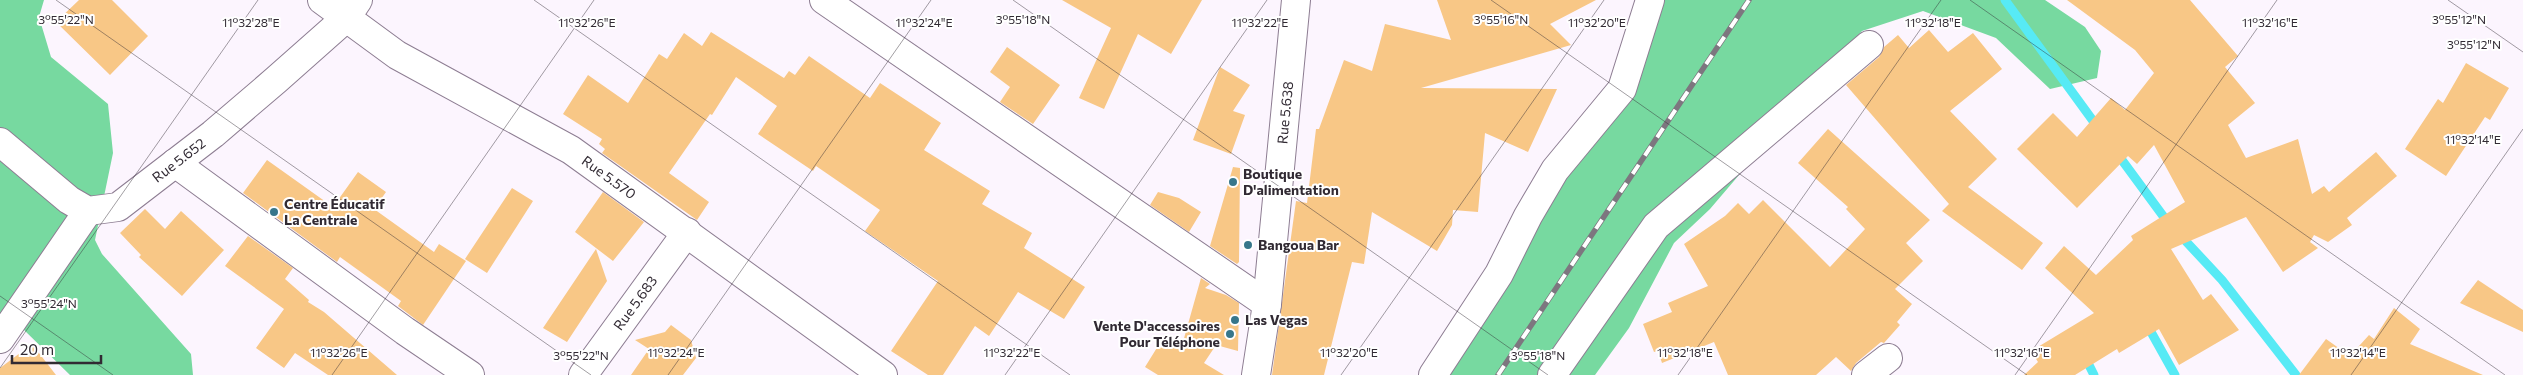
<svg xmlns="http://www.w3.org/2000/svg" width="2523" height="375" viewBox="0 0 2523 375" font-family="Commissioner,sans-serif">
  <style>
    .forest { fill: #77d9a0 }
    .lines { fill: none; stroke-linecap: round; stroke-linejoin: round }
    .stream { stroke: #57eaf5; stroke-width: 9 }
    .building { fill: #f8c786 }
    .minor-casing { stroke: #8d7d92; stroke-width: 30 }
    .minor { stroke: #fff; stroke-width: 28 }
    .rail-casing { stroke: #7d767f; stroke-width: 5.5 }
    .rail { stroke: #fff; stroke-width: 4; stroke-dasharray: 11; stroke-linecap: butt }
    .ticks { fill: none; stroke: #312a33; stroke-width: 1; stroke-opacity: 0.45 }
    .poi-dot { fill: #37768b; stroke: #fff; stroke-width: 2 }
    .labels { text-anchor: middle; stroke-width: 4; stroke-linejoin: round; paint-order: stroke }
    .street-label { font-size: 14px; fill: #312a33; stroke: #fff }
    .poi-label { font-size: 14px; font-weight: bold; fill: #312a33; stroke: #fff; text-anchor: start }
    .ticks-label { font-size: 12px; text-anchor: middle; fill: #312a33; stroke: #fff; stroke-width: 4; stroke-linejoin: round; paint-order: stroke }
  </style>
  <rect width="100%" height="100%" fill="#fcf5fe"/>
  <path class="forest" d="M0 0H44L39 17 51 57 108 104 113 153 95 240 102 254 191 354 193 375H70L23 329 0 341Z
    M1662 0H2045L2085 27 2101 51 2097 78 2050 89 1996 38 1923 11 1862 31 1710 209 1674 243 1629 328 1595 375H1445Z"/>
  <g class="lines">
    <path class="stream" d="M2005 0 2099 129
      M2116 152 2169 224
      M2180 235 2222 280 2296 375
      M2146 323 2175 375
      M2084 355 2094 375"/>
  </g>
  <path class="building" d="M79 0H112L148 36 110 75 56 22Z
    M1062 0H1202L1171 54 1138 34 1104 109 1079 98 1111 28Z
    M1437 0H1596L1550 24 1571 45 1421 88 1557 89 1528 152 1485 133 1478 212 1453 210 1452 225 1437 251 1372 212 1364 264 1352 262 1324 375H1272L1296 201 1307 203 1316 129H1319L1344 60 1372 71 1385 24 1451 40Z
    M2067 0H2190L2238 56 2225 67 2255 103 2228 125 2246 158 2298 139 2312 194 2324 186 2329 192 2376 152 2397 176 2347 218 2352 225 2328 242 2314 235 2310 242 2318 248 2283 272 2246 217 2171 249 2203 300 2211 294 2239 330 2179 365 2159 329 2119 353 2117 349 2075 375H2024L2038 362 2031 351 2094 313 2045 268 2064 246 2096 275 2133 240 2131 236 2185 202 2154 145 2137 164 2128 156 2077 208 2017 149 2053 113 2077 137 2111 98 2125 110 2154 73 2135 50Z
    M1929 30 1948 52 1973 33 2002 69 1950 111 1997 159 1968 187 2043 243 2022 270 1942 211 1949 204 1846 85 1879 57 1884 47 1898 35 1909 48Z
    M711 32 784 78 789 71 795 75 809 56 870 98 880 83 941 123 924 150 990 191 982 204 1032 233 1024 248 1085 287 1064 319 1018 292 989 336 975 326 943 375H928L891 351 938 281 865 231 880 210 816 166 813 171 758 134 777 106 736 77 712 115 710 114 669 173 709 202 697 220 602 153 605 149 599 144 602 139 563 114 588 75 628 103 659 54 667 59 684 33 702 46Z
    M1007 47 1060 85 1033 124 1000 102 1010 87 990 72Z
    M2466 63 2509 88 2490 120 2485 117 2446 176 2405 149 2438 99 2443 103Z
    M1220 67 1250 85 1233 111 1245 115 1231 154 1193 140Z
    M1828 129 1930 220 1906 243 1923 261 1895 289 1912 304 1897 322 1900 325 1884 343 1881 342 1856 363 1851 371 1836 357 1816 375H1728L1714 342 1662 363 1658 351 1654 352 1643 324 1672 312 1668 303 1708 286 1684 244 1725 216 1738 203 1749 214 1763 200 1830 267 1865 229 1846 209 1848 207 1798 163Z
    M267 160 333 207 358 172 386 192 374 209 434 252 439 244 466 261 423 325 398 306 401 301 340 257 337 262 243 193Z
    M1233 167 1240 168 1239 262 1237 264 1210 246Z
    M512 188 533 201 487 273 465 259Z
    M603 192 644 222 613 261 575 232Z
    M1158 192 1179 198 1201 212 1189 232 1150 205Z
    M145 209 165 229 181 211 224 250 182 296 139 257 141 255 120 233Z
    M248 236 293 268 285 279 309 300 308 302 324 312 397 375H328L295 353 284 368 256 348 284 309 225 266Z
    M596 249 607 281 567 342 543 328Z
    M1201 278 1210 284 1205 288 1226 295 1239 303 1238 351 1216 345 1204 363 1224 375H1158L1145 367 1163 338 1181 349Z
    M2478 280 2523 310V332L2460 303Z
    M2394 308 2420 329 2410 344 2483 375H2299L2326 339 2350 356 2369 335 2374 339Z
    M671 325 691 340 696 358 683 375H631L649 349 635 340 665 332Z
    M32 344 56 375H0V368Z"/>
  <g class="lines">
    <defs>
      <g id="minor">
        <path id="s1" d="M322 0 397 55 571 150 883 375"/>
        <path d="M824 0 1267 304"/>
        <path id="s2" d="M0 142 69 200 88 211 118 207 213 134 276 80 346 18 358 0"/>
        <path d="M175 163 405 331 470 375"/>
        <path d="M0 339 88 211"/>
        <path id="s3" d="M583 375 687 232"/>
        <path id="s4" d="M1256 375 1267 304 1296 0"/>
        <path d="M1433 375 1499 274 1528 216 1555 170 1622 89 1650 0"/>
        <path d="M1552 375 1656 226 1869 45"/>
        <path d="M1866 375 1888 358"/>
      </g>
    </defs>
    <use href="#minor" class="minor-casing"/>
    <use href="#minor" class="minor"/>
    <defs>
      <path id="rail" d="M1498 375 1749 0"/>
    </defs>
    <use href="#rail" class="rail-casing"/>
    <use href="#rail" class="rail"/>
  </g>
  <path class="ticks" d="M56 0 591 375M534 0 1070 375M1013 0 1548 375M1491 0 2027 375M1970 0 2505 375M2448 0 2523 52M0 296 113 375M0 368 258 0M332 375 594 0M668 375 931 0M1005 375 1267 0M1341 375 1604 0M1678 375 1941 0M2015 375 2277 0M2351 375 2523 129"/>
  <g class="poi-dot">
    <circle cx="1233" cy="182" r="5"/>
    <circle cx="274" cy="212" r="5"/>
    <circle cx="1248" cy="245" r="5"/>
    <circle cx="1235" cy="320" r="5"/>
    <circle cx="1230" cy="334" r="5"/>
  </g>
  <g class="labels">
    <g class="street-label">
      <text dy="5" stroke="none"><textPath href="#s4" startOffset="264">Rue 5.638</textPath></text>
      <text dy="5" stroke="none"><textPath href="#s2" startOffset="219">Rue 5.652</textPath></text>
      <text dy="5" stroke="none"><textPath href="#s1" startOffset="338">Rue 5.570</textPath></text>
      <text dy="5" stroke="none"><textPath href="#s3" startOffset="89">Rue 5.683</textPath></text>
    </g>
    <g class="poi-label">
      <text x="1243" y="179">Boutique<tspan x="1243" dy="16">D'alimentation</tspan></text>
      <text x="284" y="209">Centre Éducatif<tspan x="284" dy="16">La Centrale</tspan></text>
      <text x="1258" y="250">Bangoua Bar</text>
      <text x="1245" y="325">Las Vegas</text>
      <text x="1220" y="331" text-anchor="end">Vente D'accessoires<tspan x="1220" dy="16">Pour Téléphone</tspan></text>
    </g>
  </g>
  <g class="ticks-label">
    <text x="66" y="24">3°55'22"N</text>
    <text x="1023" y="24">3°55'18"N</text>
    <text x="1501" y="24">3°55'16"N</text>
    <text x="2459" y="24">3°55'12"N</text>
    <text x="251" y="27">11°32'28"E</text>
    <text x="587" y="27">11°32'26"E</text>
    <text x="924" y="27">11°32'24"E</text>
    <text x="1260" y="27">11°32'22"E</text>
    <text x="1597" y="27">11°32'20"E</text>
    <text x="1933" y="27">11°32'18"E</text>
    <text x="2270" y="27">11°32'16"E</text>
    <text x="2474" y="49">3°55'12"N</text>
    <text x="2473" y="144">11°32'14"E</text>
    <text x="49" y="308">3°55'24"N</text>
    <text x="339" y="357">11°32'26"E</text>
    <text x="676" y="357">11°32'24"E</text>
    <text x="1012" y="357">11°32'22"E</text>
    <text x="1349" y="357">11°32'20"E</text>
    <text x="1685" y="357">11°32'18"E</text>
    <text x="2022" y="357">11°32'16"E</text>
    <text x="2358" y="357">11°32'14"E</text>
    <text x="581" y="360">3°55'22"N</text>
    <text x="1538" y="360">3°55'18"N</text>
  </g>
  <path d="M12 355v8h89v-8" fill="none" stroke="#312a33" stroke-width="2.5"/>
  <text x="20" y="355" font-size="15" fill="#312a33" stroke="#ffffff" stroke-width="4" paint-order="stroke">20 m</text>
</svg>
